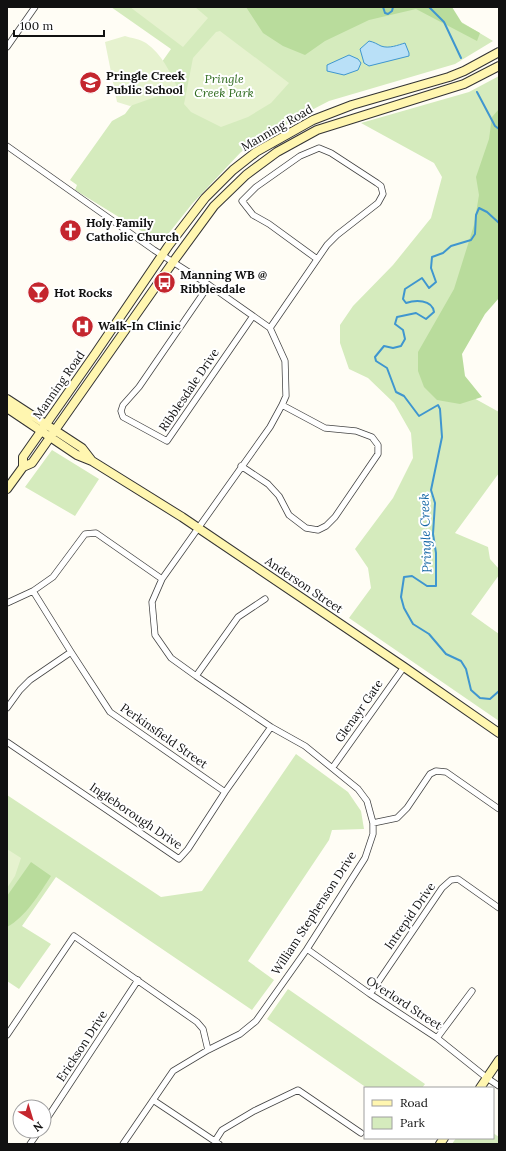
<svg xmlns="http://www.w3.org/2000/svg" width="506" height="1151" viewBox="0 0 506 1151" font-family="Lora,serif">
  <style>
    .green { fill: #d5ebbd }
    .forest { fill: #b9dc9c }
    .pitch { fill: #e6f2cf }
    .water { fill: #b9e0f7; stroke: #3f96cf }
    .lines { fill: none; stroke-linecap: round; stroke-linejoin: round }
    .stream { stroke: #3f96cf; stroke-width: 2 }
    .street-casing { stroke: #444; stroke-width: 7 }
    .secondary-casing { stroke: #333; stroke-width: 10 }
    .street { stroke: #fff; stroke-width: 5.5 }
    .secondary { stroke: #fff6b0; stroke-width: 8 }
    .labels { text-anchor: middle; stroke-width: 4; stroke-linejoin: round; paint-order: stroke }
    .poi-label { font-size: 12px; font-weight: bold; fill: #111; stroke: #fff; text-anchor: start }
    .park-label { font-size: 12px; font-style: italic; fill: #2f6b1f; stroke: #fff }
    .street-label { font-size: 12px; fill: #111; stroke: #fff }
    .water-label { font-size: 13px; font-style: italic; fill: #1768a6; stroke: #fff }
  </style>
  <rect width="100%" height="100%" fill="#fffdf5"/>
  <path class="green" d="M111 7H442L458 20 493 41 455 64 329 101 304 114 241 152 192 204 161 243 75 190 77 185 70 180 112 121 125 114 131 106 171 49Z
    M499 76V281L448 366 472 397 499 412V473L455 533 488 547 490 559 499 569V575L471 614 499 634V721L349 618 371 588 368 568 355 549 393 498 413 458 411 433 394 403 368 378 349 369 340 343V325L353 306 393 265 431 218 442 177 434 163 361 123 469 92Z
    M52 450 99 479 75 516 25 487Z
    M296 754 348 792 361 811 364 829 332 830 329 840 248 961 274 980 252 1010 56 877 22 926 51 944 19 989 7 981V795L161 897 202 891Z
    M288 989 425 1084 422 1088H367L267 1019Z
    M493 1133 499 1137V1144H452L456 1138H493Z"/>
  <path class="forest" d="M246 7H452L462 23 480 33 477 41 416 9 369 20 325 41 305 55 283 46 263 33Z
    M499 109V298L485 314 462 354 465 376 482 397 460 404 437 400 424 387 418 371V352L454 289 474 225 479 195 476 177 489 139 492 117Z
    M31 862 51 876C39 894 26 917 7 927V896Z"/>
  <path class="pitch" d="M130 7H195L208 18 183 47Z
    M220 31 289 83 271 103 248 117 221 127 191 112 184 104 193 58 216 32Z
    M125 36C131 38 140 39 146 43 162 54 170 72 178 89L130 106 117 102 105 42Z
    M7 849 21 858 15 876 7 888Z"/>
  <path class="water" d="M369 41C374 42 377 44 381 46 389 49 398 45 405 43L409 53V56L369 66 364 63 360 49Z
    M349 55 358 59 361 63 358 70 344 75 327 71V65Z"/>
  <g class="lines">
    <path class="stream" d="M383 7 385 13 388 14 392 11 393 7
      M429 7 444 22 461 58
      M477 92 495 126 499 129
      M499 223 487 212 479 208 476 215 475 234 471 240 451 246 443 253 432 257 431 268 436 282 429 288 422 278 405 289 403 299 406 303C415 300 432 299 434 312L426 319 416 313 397 317 395 324 403 330 405 339 401 346 393 348 384 346 375 357 376 361 387 368 396 392 404 396 419 416 438 405 440 409 442 437 431 490 435 503 433 534 436 553V586H427L412 576 404 577 401 597 404 608 413 624 429 634 446 654 461 661 466 669 471 690 480 698 490 699 499 691"/>
    <defs>
      <path id="street" d="M7 47 35 7
        M7 146 154 250 209 285 270 328 285 361 286 396 282 405 270 427 162 579 152 602 155 635 171 658 196 676 271 727 305 746 358 789 367 801 373 823V834L365 858 307 949 256 1021 240 1034 208 1050 173 1071 123 1144
        M209 285 139 387 123 405 121 411 123 417 167 441 253 316
        M270 328 327 245 337 235 378 203 383 194 381 186 377 183 331 153 319 148 300 156 256 187 242 201 253 215 269 224 317 259
        M241 466 268 484 279 496 289 515 306 528 318 530 326 526 335 517 378 454V445L372 437 356 431 325 428 282 405
        M33 591 71 652 110 712 225 792
        M7 603 33 591 53 577 85 534 96 533 162 579
        M196 676 238 617 265 599
        M7 708 20 690 30 680 71 652
        M7 742 179 859 188 849 225 792 271 727
        M333 767 404 667
        M373 823 397 818 407 808 430 774 436 771 446 772 499 809
        M307 949 370 994 437 1038 487 1078 499 1086
        M370 994 442 888 451 880 458 879 499 908
        M7 1035 74 936 197 1022 203 1029 208 1050
        M437 1038 472 991
        M153 1100 219 1144
        M44 1123 138 980
        M215 1141 222 1130 254 1111 298 1090 361 1133
        M30 1144 39 1131"/>
      <path id="secondary" d="M7 399 82 448 92 461
        M7 408 77 455 92 461 182 517 404 667 499 733
        M23 467V457L95 354 169 245 205 198 233 170 256 152 313 120 352 105 449 77 464 71 499 52
        M7 489 23 467 32 463 173 262 214 206 246 175 277 152 317 130 464 84 499 66
        M480 1088 499 1060
        M440 1144 444 1138"/>
    </defs>
    <use href="#street" class="street-casing"/>
    <use href="#secondary" class="secondary-casing"/>
    <use href="#street" class="street"/>
    <use href="#secondary" class="secondary"/>
  </g>
  <defs>
    <symbol id="school-disc" viewBox="-11 -11 22 22"><circle r="9.5" fill="#c4262e" stroke="#fff"/><path d="M0-5L7-2L0 1L-7-2ZM-4 1L0 2.5L4 1V4Q0 6-4 4Z" fill="#fff"/></symbol>
    <symbol id="church-disc" viewBox="-11 -11 22 22"><circle r="9.5" fill="#c4262e" stroke="#fff"/><path d="M-1.2-6h2.4v3.5h3.3v2.4h-3.3V6h-2.4V-.1h-3.3v-2.4h3.3Z" fill="#fff"/></symbol>
    <symbol id="bus-disc" viewBox="-11 -11 22 22"><circle r="9.5" fill="#c4262e" stroke="#fff"/><path d="M-5-6H5V4H4V6H2V4H-2V6H-4V4H-5ZM-3.5-4V0h7V-4ZM-3.5 1.2v1.5H-2V1.2ZM2 1.2v1.5H3.5V1.2Z" fill="#fff"/></symbol>
    <symbol id="bar-disc" viewBox="-11 -11 22 22"><circle r="9.5" fill="#c4262e" stroke="#fff"/><path d="M-6-5H6L.8 .8V4.5H3.5V6h-7V4.5H-.8V.8Z" fill="#fff"/></symbol>
    <symbol id="hospital-disc" viewBox="-11 -11 22 22"><circle r="9.5" fill="#c4262e" stroke="#fff"/><path d="M-5-5h3v3.5h4V-5h3V5h-3V1.5h-4V5h-3Z" fill="#fff"/></symbol>
  </defs>
  <g fill-rule="evenodd">
    <use href="#school-disc" x="78" y="70" width="25" height="25"/>
    <use href="#church-disc" x="58" y="218" width="25" height="25"/>
    <use href="#bus-disc" x="152" y="270" width="25" height="25"/>
    <use href="#bar-disc" x="26" y="280" width="25" height="25"/>
    <use href="#hospital-disc" x="70" y="314" width="25" height="25"/>
  </g>
  <g class="labels">
    <g class="poi-label">
      <text x="106" y="80">Pringle Creek<tspan x="106" dy="14">Public School</tspan></text>
      <text x="86" y="227">Holy Family<tspan x="86" dy="14">Catholic Church</tspan></text>
      <text x="180" y="279">Manning WB @<tspan x="180" dy="14">Ribblesdale</tspan></text>
      <text x="54" y="297">Hot Rocks</text>
      <text x="98" y="330">Walk-In Clinic</text>
    </g>
    <g class="park-label">
      <text x="224" y="83">Pringle<tspan x="224" dy="14">Creek Park</tspan></text>
    </g>
    <g class="street-label">
      <text transform="translate(277 128) rotate(-30)" y="4">Manning Road</text>
      <text transform="translate(59 385) rotate(-55)" y="4">Manning Road</text>
      <text transform="translate(189 390) rotate(-56)" y="4">Ribblesdale Drive</text>
      <text transform="translate(304 585) rotate(34)" y="4">Anderson Street</text>
      <text transform="translate(359 711) rotate(-55)" y="4">Glenayr Gate</text>
      <text transform="translate(164 736) rotate(35)" y="4">Perkinsfield Street</text>
      <text transform="translate(136 816) rotate(34)" y="4">Ingleborough Drive</text>
      <text transform="translate(314 913) rotate(-57)" y="4">William Stephenson Drive</text>
      <text transform="translate(410 916) rotate(-55)" y="4">Intrepid Drive</text>
      <text transform="translate(404 1003) rotate(33)" y="4">Overlord Street</text>
      <text transform="translate(82 1046) rotate(-57)" y="4">Erickson Drive</text>
    </g>
    <g class="water-label">
      <text transform="translate(425 533) rotate(-92)" y="5">Pringle Creek</text>
    </g>
  </g>
  <rect width="506" height="1151" fill="none" stroke="#111111" stroke-width="16"/>
  <rect x="364" y="1087" width="130" height="52" fill="#ffffff" stroke="#a0a0a0"/>
  <rect x="372" y="1100" width="20" height="6" fill="#fff6b0" stroke="#a0a0a0"/>
  <text x="400" y="1107" font-size="12" fill="#111111">Road</text>
  <rect x="372" y="1117" width="20" height="12" fill="#d5ebbd" stroke="#a0a0a0"/>
  <text x="400" y="1127" font-size="12" fill="#111111">Park</text>
  <g transform="translate(32 1119) rotate(142)"><circle r="19" fill="#ffffff" stroke="#a0a0a0"/>
  <path d="M0-3L7 15L0 10L-7 15Z" fill="#c4262e"/>
  <text y="-6" font-size="11" font-weight="bold" text-anchor="middle" fill="#111111">N</text>
  </g>
  <path d="M14 30v6h90v-6" fill="none" stroke="#111111" stroke-width="2"/>
  <text x="20" y="30" font-size="12" fill="#111111" stroke="#ffffff" stroke-width="3" paint-order="stroke">100 m</text>
</svg>
